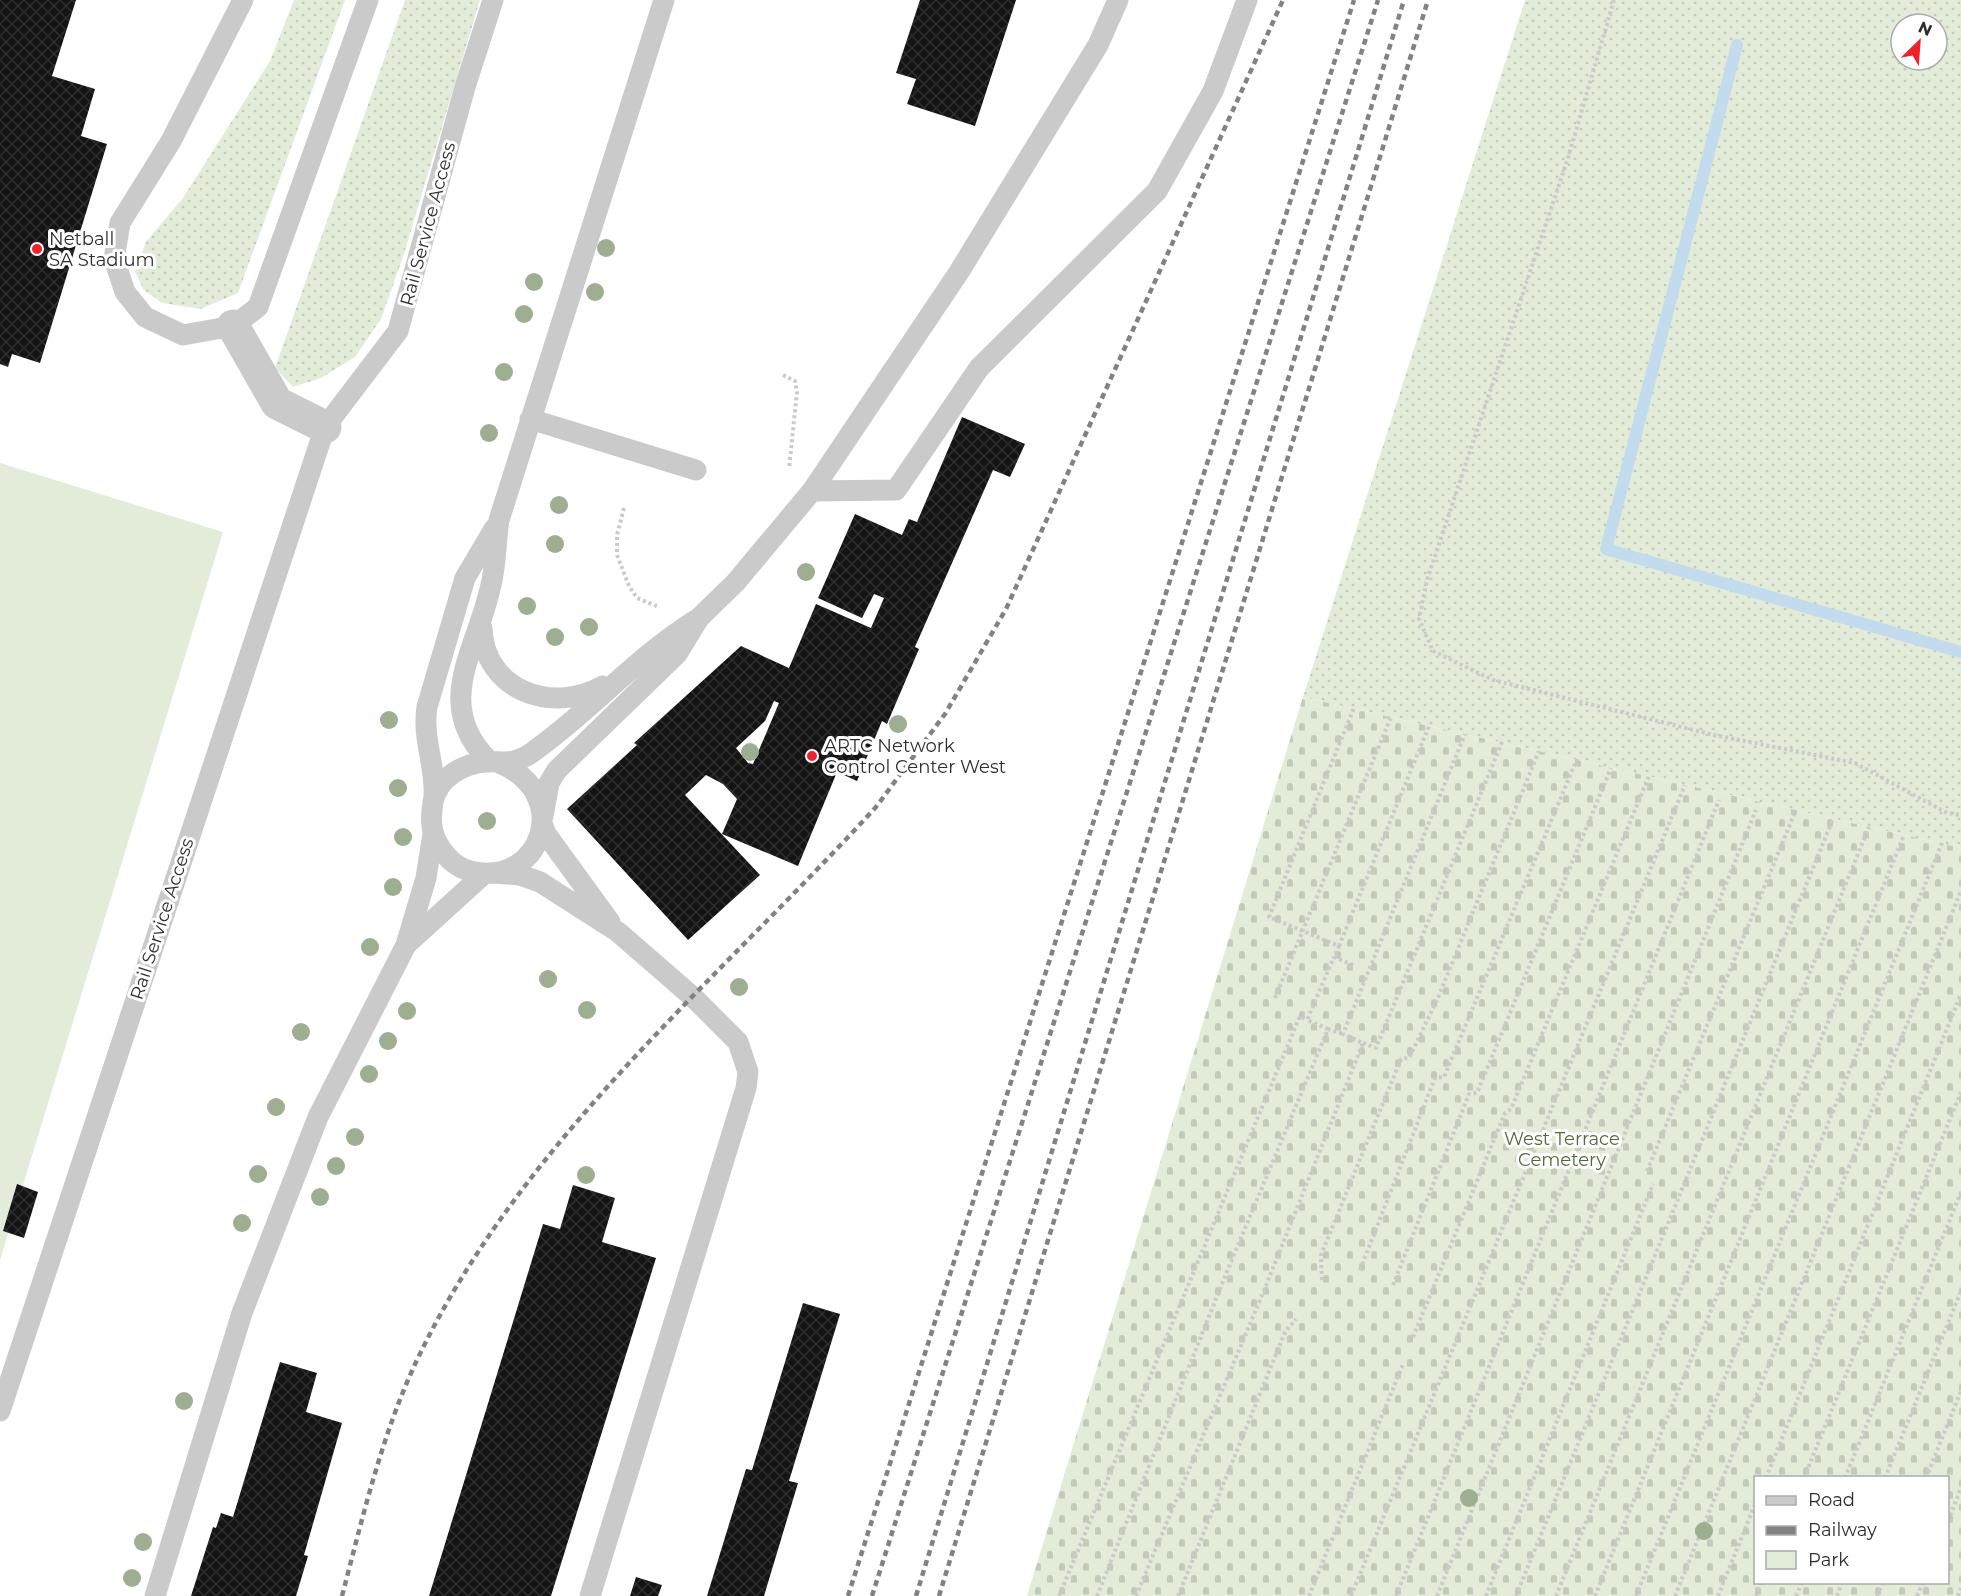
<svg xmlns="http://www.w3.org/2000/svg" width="1961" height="1596" viewBox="0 0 1961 1596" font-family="Montserrat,sans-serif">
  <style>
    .green { fill: url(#green-dots); fill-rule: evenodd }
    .cemetery { fill: url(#cemetery-stones); fill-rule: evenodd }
    .pitch { fill: #e2ecd8 }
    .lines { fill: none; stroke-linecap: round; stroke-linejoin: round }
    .stream { stroke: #c3dced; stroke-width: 12 }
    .building { fill: url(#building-cross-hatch); fill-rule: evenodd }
    .path { stroke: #cacaca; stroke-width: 4; stroke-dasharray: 3 3; stroke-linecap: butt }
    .lane { stroke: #cacaca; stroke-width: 21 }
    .street { stroke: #cacaca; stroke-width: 33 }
    .rail { stroke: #828282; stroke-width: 4.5; stroke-dasharray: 6 4.5; stroke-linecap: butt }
    .tree { fill: #9eae91 }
    .poi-dot { fill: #f2202b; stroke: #fff; stroke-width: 2 }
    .labels { text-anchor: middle; stroke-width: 6; stroke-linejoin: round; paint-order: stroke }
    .street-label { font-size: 18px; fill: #2d2d2d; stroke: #fff }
    .poi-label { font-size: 18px; fill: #2d2d2d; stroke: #fff; text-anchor: start }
    .park-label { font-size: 18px; fill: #4e6b37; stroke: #fff }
  </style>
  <defs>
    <pattern id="green-dots" width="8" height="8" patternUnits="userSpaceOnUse" patternTransform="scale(1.5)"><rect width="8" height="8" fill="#e2ecd8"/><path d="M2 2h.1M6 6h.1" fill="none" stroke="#c2cbba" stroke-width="1.8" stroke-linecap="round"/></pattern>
    <pattern id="cemetery-stones" width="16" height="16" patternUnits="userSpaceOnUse" patternTransform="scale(1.5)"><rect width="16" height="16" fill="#e2ecd8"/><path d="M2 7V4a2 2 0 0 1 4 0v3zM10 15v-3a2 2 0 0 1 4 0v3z" fill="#c2cbba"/></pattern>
    <pattern id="building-cross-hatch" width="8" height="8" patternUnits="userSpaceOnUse" patternTransform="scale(1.5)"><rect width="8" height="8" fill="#141414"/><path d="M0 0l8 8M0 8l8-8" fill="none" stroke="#2e2e2e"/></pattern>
  </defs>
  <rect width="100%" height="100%" fill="#fff"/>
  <path class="green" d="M294 0H345L238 293 201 309 162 303 143 289 135 271 146 242 183 198 270 61Z
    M405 0H480L403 257 381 319 355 357 321 378 293 387 275 368Z
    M1525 0H1961V848L1303 697ZM1901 24H1937V60H1901Z"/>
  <path class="cemetery" d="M1303 697 1961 848V1596H1027ZM1756 1478H1948V1582H1756Z"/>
  <path class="pitch" d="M0 463 223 532 0 1260Z"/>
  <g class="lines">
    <path class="stream" d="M1737 45 1606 549 1961 652"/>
  </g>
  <path class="building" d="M0 0H76L52 76 95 89 81 136 107 144 40 363 12 354 8 367 0 364Z
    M920 0H1016L975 126 907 104 916 79 896 73Z
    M962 417 1025 444 1010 477 993 470 915 647 919 649 887 724 882 721 857 781 837 772 798 866 722 834 737 799 723 784 706 775 685 795 760 875 688 940 567 809 637 745 634 743 741 646 789 668 816 604 871 628 884 598 874 594 862 618 818 598 855 514 902 535 909 519 917 522ZM774 701 779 703 753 764 748 763 736 748 765 721Z
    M17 1184 38 1192 24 1238 3 1231Z
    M573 1185 615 1198 602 1242 656 1258 551 1596H429L543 1224 560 1229Z
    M803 1303 840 1314 789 1481 798 1483 764 1596H707L746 1469 752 1470Z
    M280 1362 317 1373 306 1412 342 1423 304 1555 308 1556 296 1596H191L213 1527 216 1528 221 1513 233 1517Z
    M636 1577 662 1585 658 1596H630Z"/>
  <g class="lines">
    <path class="path" d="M1614 0 1568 158 1427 580 1419 619 1433 651 1493 680 1714 735 1855 763 1947 813 1961 815
      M783 375 795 381 797 392 789 469
      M624 508 617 535V555L629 586 637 598 659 607
      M1339 946 1429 726
      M1353 965 1334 957 1339 946 1269 917 1354 708
      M1275 998 1391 717
      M1328 1029 1307 1020 1334 957
      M1363 1043 1376 1048 1502 742
      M1647 1171 1796 810
      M1360 1270 1435 1078 1444 1077 1577 759
      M1322 1280 1321 1255 1401 1059 1409 1058 1437 1000 1539 751
      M1393 1285 1469 1094 1477 1093 1611 768
      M1413 1337 1505 1113 1511 1109 1649 776
      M1766 1478 1961 994
      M1804 1478 1961 1092
      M1845 1478 1961 1192
      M1885 1478 1961 1291
      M1926 1478 1961 1391
      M1948 1521 1961 1488
      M1059 1596 1300 1016 1307 1020
      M1097 1596 1226 1274 1328 1029 1343 1034
      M1136 1596 1265 1288 1363 1043 1343 1034 1465 734
      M1178 1596 1285 1332 1296 1319
      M1309 1596 1403 1364
      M1351 1596 1685 785
      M1396 1596 1719 800
      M1437 1596 1756 810
      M1486 1596 1653 1184
      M1516 1596 1833 819
      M1556 1596 1869 827
      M1595 1596 1904 835
      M1636 1596 1942 843
      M1675 1596 1961 891
      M1718 1596 1756 1502
      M1756 1596 1762 1582
      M1796 1596 1802 1582
      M1837 1596 1842 1582
      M1877 1596 1883 1582
      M1917 1596 1923 1582
      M1958 1596 1961 1588"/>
    <path class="lane" d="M243 0 171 141 120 223 114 259 125 292 145 317 183 335 233 326 258 307 368 0
      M530 419 696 470
      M812 491 896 490 979 368 1157 191 1213 91 1247 0
      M482 628C484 690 552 715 603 686
      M489 761C430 703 480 646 492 580 496 561 496 540 499 520L664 0
      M497 762C576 793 541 889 470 871 455 867 444 855 437 842 430 829 431 816 433 802 438 778 463 763 487 762 496 761 505 763 514 761 522 759 531 754 538 748 593 708 638 656 696 620
      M434 797C436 766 422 739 427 707L465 578 494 529
      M543 816 549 783 557 770 677 654 699 618 736 582 812 491 959 272 1098 45 1118 0
      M542 823 546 834 610 922
      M494 873 520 875 540 882 618 932 694 998 738 1042 748 1072 746 1088 590 1596
      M408 943 485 873
      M0 1411 325 427 398 331 465 87 493 0
      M155 1596 242 1313 318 1117 406 945 426 878 433 834"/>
    <path class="street" d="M233 326 277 403 325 427"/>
    <path class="rail" d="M342 1596C363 1516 382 1434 417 1360 521 1141 716 982 876 807L945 714 1006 609 1283 0
      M848 1596 1354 0
      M872 1596 1378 0
      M916 1596 1404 0
      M939 1596 1428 0"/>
  </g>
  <g class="tree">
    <circle cx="606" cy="248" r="9"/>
    <circle cx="534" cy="282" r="9"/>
    <circle cx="595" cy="292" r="9"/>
    <circle cx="524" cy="314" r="9"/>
    <circle cx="504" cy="372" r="9"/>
    <circle cx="489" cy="433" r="9"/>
    <circle cx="559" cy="505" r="9"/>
    <circle cx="555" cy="544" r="9"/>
    <circle cx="806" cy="572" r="9"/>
    <circle cx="527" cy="606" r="9"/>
    <circle cx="589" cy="627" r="9"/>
    <circle cx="555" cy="637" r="9"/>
    <circle cx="389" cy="720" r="9"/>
    <circle cx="898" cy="724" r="9"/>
    <circle cx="750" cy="752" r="9"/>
    <circle cx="398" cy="788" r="9"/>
    <circle cx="487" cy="821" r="9"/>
    <circle cx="403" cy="837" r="9"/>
    <circle cx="393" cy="887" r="9"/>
    <circle cx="370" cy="947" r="9"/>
    <circle cx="548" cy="979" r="9"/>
    <circle cx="739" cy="987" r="9"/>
    <circle cx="587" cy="1010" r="9"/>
    <circle cx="407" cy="1011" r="9"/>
    <circle cx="301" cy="1032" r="9"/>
    <circle cx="388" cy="1041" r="9"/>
    <circle cx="369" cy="1074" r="9"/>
    <circle cx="276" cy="1107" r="9"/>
    <circle cx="355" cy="1137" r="9"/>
    <circle cx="336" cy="1166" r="9"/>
    <circle cx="258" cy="1174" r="9"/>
    <circle cx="586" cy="1175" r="9"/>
    <circle cx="320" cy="1197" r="9"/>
    <circle cx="242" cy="1223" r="9"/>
    <circle cx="184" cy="1401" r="9"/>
    <circle cx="1469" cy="1498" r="9"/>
    <circle cx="1704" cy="1531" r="9"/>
    <circle cx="143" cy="1542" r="9"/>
    <circle cx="132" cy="1578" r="9"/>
  </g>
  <g class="poi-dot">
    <circle cx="37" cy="249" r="6"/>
    <circle cx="812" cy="756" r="6"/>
  </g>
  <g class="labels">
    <g class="street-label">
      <text transform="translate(428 224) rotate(-75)" y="6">Rail Service Access</text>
      <text transform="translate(162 919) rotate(-72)" y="6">Rail Service Access</text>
    </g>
    <g class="poi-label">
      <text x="49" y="245">Netball<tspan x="49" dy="21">SA Stadium</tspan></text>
      <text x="824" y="752">ARTC Network<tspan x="824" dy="21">Control Center West</tspan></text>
    </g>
    <g class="park-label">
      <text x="1562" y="1145">West Terrace<tspan x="1562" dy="21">Cemetery</tspan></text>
    </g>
  </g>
  <rect x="1754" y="1476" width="195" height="108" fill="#ffffff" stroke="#ababab" stroke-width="1.5"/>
  <rect x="1766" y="1496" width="30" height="9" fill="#cacaca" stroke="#ababab" stroke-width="1.5"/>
  <text x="1808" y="1506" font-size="18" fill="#2d2d2d">Road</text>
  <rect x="1766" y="1526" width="30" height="9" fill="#828282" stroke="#ababab" stroke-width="1.5"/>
  <text x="1808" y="1536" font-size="18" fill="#2d2d2d">Railway</text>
  <rect x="1766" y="1551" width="30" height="18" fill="#e2ecd8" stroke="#ababab" stroke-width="1.5"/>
  <text x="1808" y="1566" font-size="18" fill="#2d2d2d">Park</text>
  <g transform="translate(1919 42) rotate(25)"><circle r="28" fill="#ffffff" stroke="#ababab" stroke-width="1.5"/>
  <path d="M0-4.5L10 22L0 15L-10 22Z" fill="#f2202b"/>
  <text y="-9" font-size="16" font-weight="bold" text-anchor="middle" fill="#2d2d2d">N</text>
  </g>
</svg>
